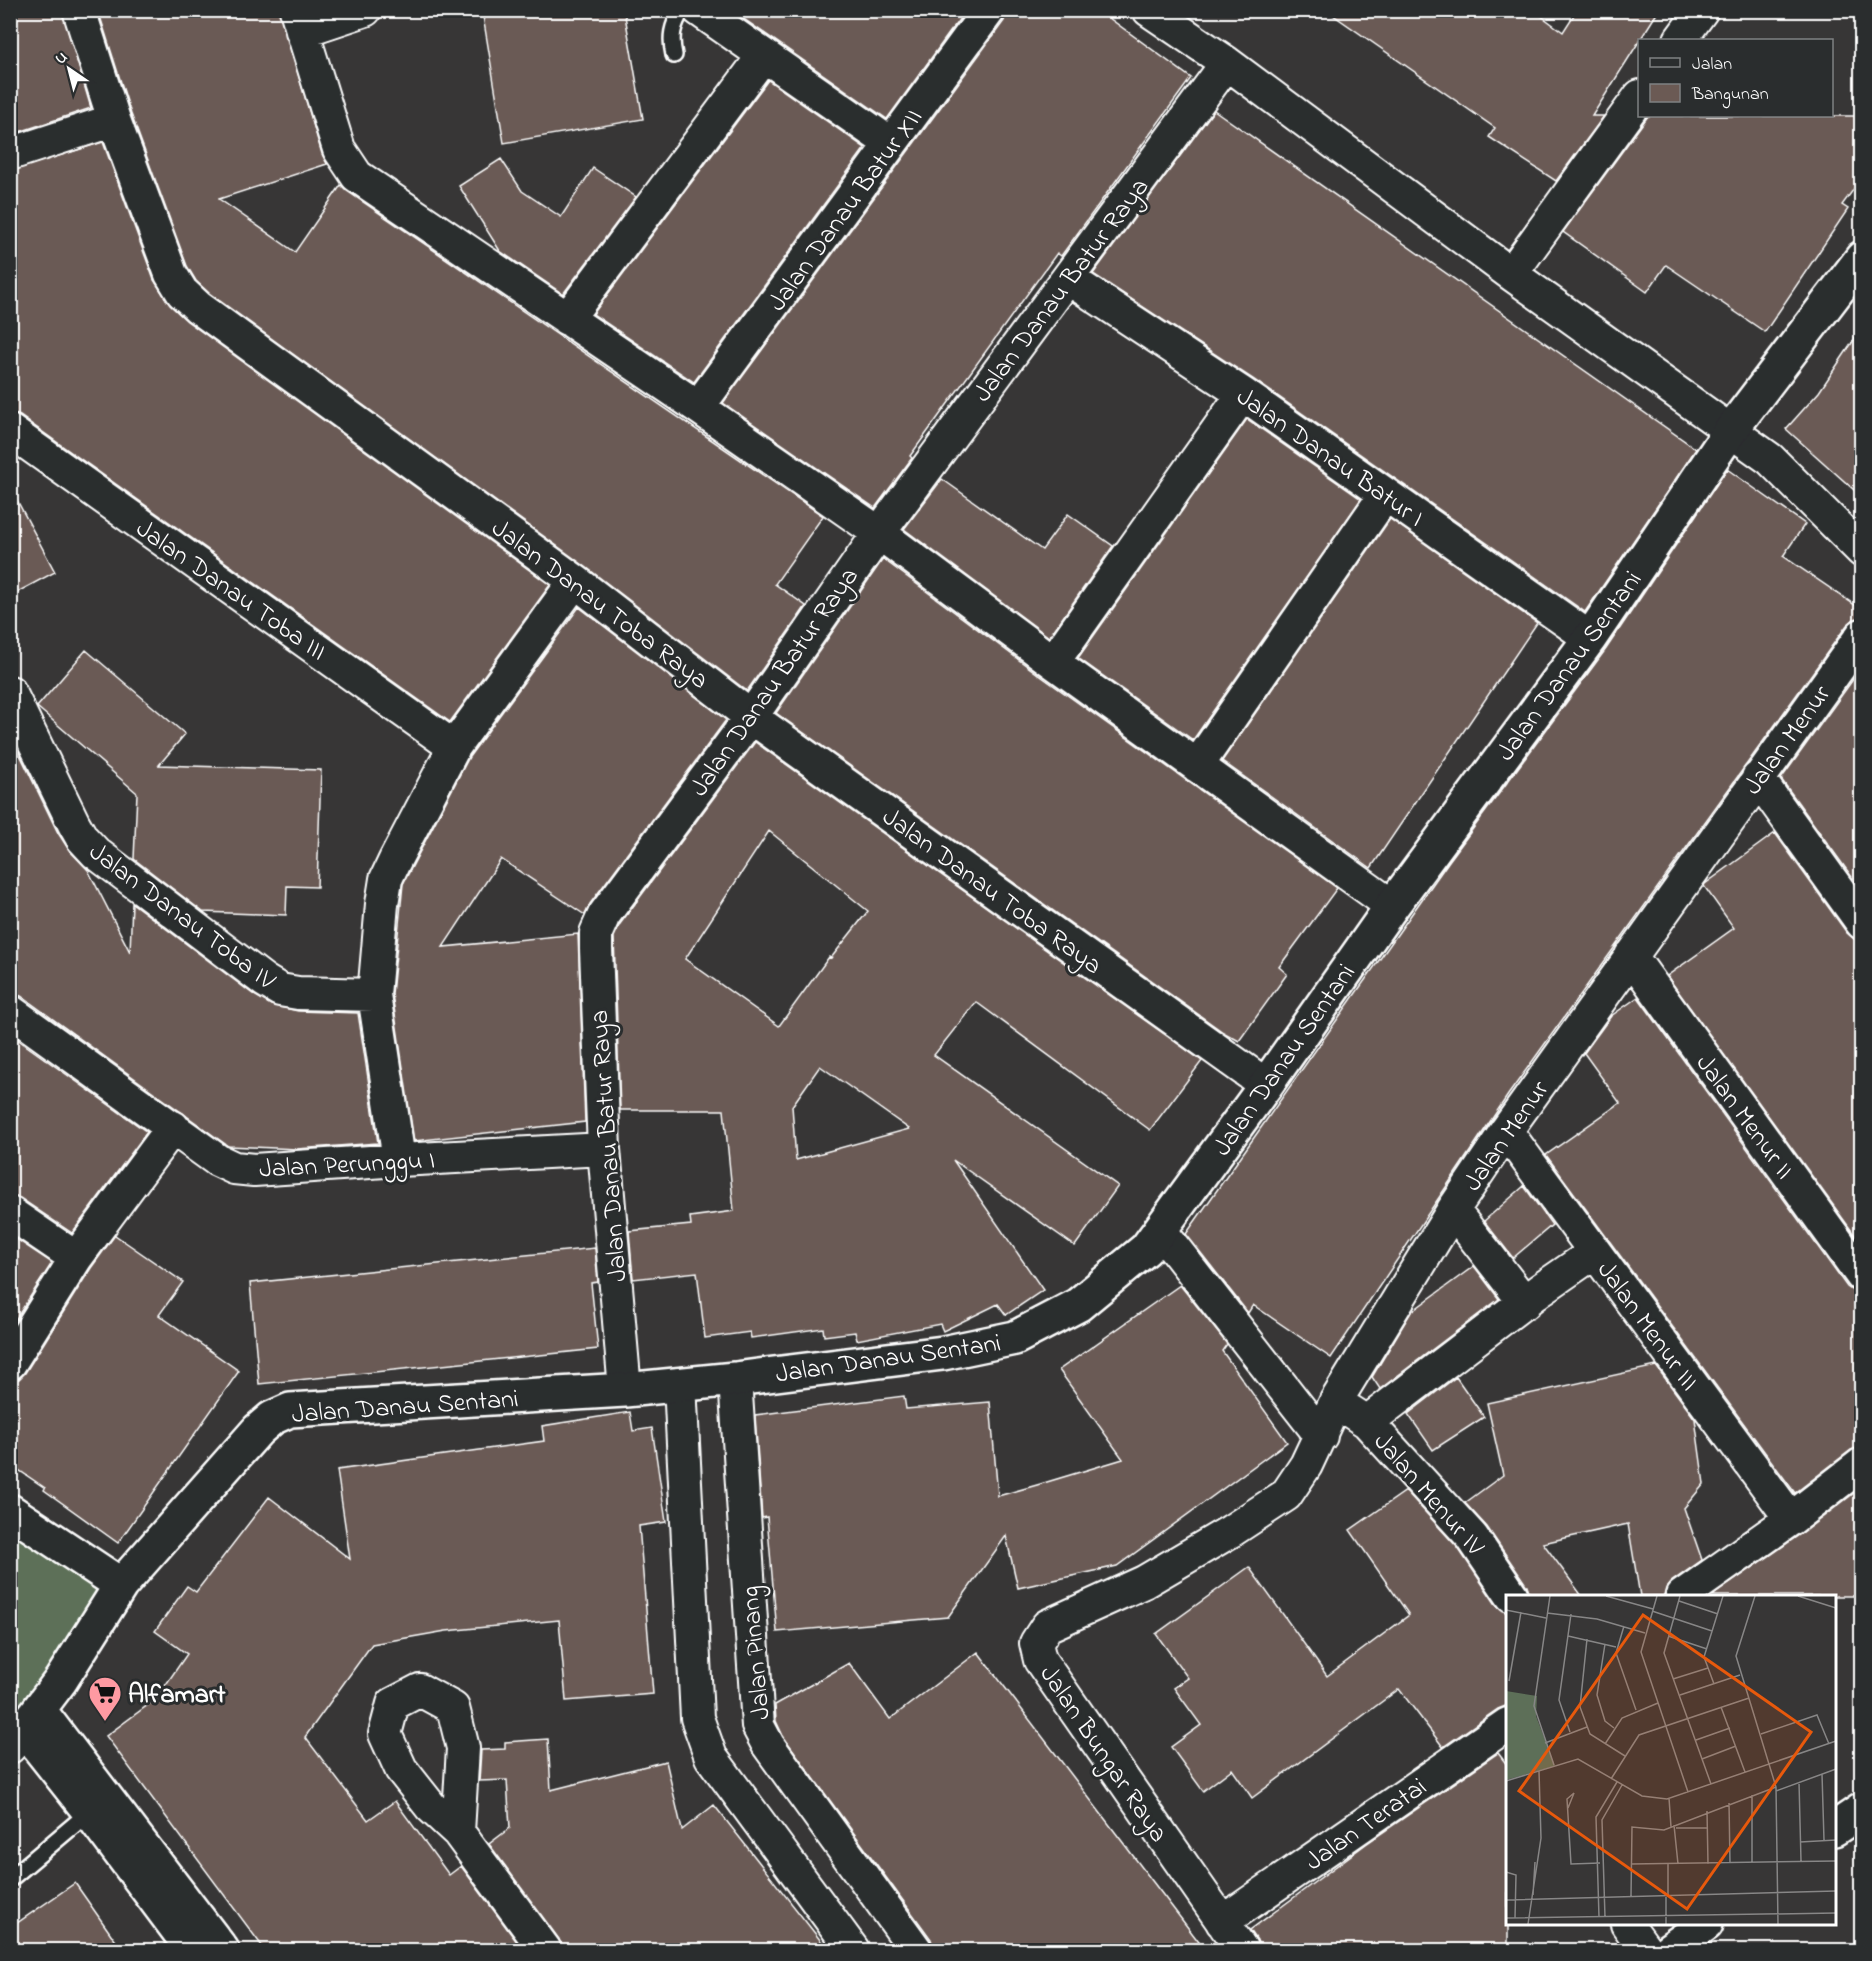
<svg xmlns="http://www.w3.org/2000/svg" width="1872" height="1961" viewBox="0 0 1872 1961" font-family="'Indie Flower',sans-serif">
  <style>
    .grass { fill: #5d6f58; stroke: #aeb7ac; stroke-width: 1.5 }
    .building { fill: #6b5a54; stroke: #fff; stroke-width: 1.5; fill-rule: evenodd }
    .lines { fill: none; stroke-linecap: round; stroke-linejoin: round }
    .service-casing { stroke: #fff; stroke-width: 20 }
    .minor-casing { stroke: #fff; stroke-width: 36 }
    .tertiary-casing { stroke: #fff; stroke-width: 38 }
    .service { stroke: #2a2d2e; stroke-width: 15 }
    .minor { stroke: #2a2d2e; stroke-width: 32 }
    .tertiary { stroke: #2a2d2e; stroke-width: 33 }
    .labels { text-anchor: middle; stroke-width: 6; stroke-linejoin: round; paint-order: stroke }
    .street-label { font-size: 26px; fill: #fff; stroke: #2a2d2e }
    .poi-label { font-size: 26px; font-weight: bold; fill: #fff; stroke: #2a2d2e; text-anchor: start }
    .inset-road { fill: none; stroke: #878686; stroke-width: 1.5 }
    .view { fill: #e8590c; fill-opacity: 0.15; stroke: #e8590c; stroke-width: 3 }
    .inset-edge { fill: none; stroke: #fff; stroke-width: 3 }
  </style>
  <rect width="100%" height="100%" fill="#373636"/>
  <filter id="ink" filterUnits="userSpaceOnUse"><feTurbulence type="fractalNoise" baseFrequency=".0167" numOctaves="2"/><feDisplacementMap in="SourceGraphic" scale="12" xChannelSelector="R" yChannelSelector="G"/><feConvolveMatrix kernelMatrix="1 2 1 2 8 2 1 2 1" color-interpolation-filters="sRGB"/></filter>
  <g filter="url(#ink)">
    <path class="grass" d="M11 1503 138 1588 11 1746Z"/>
    <path class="building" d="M10 10H62L91 108 10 135Z
      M98 10H279L322 154 327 164 219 199 295 252 341 185 347 191 823 516 775 584 806 606 747 691 586 567 209 293 196 281 187 266 131 114Z
      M482 10H624L643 119 504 143Z
      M731 10H966L887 119Z
      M1007 10H1098L1191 78 1061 256 1057 253 910 456 912 458 875 508 723 403 1004 21Z
      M1326 10H1533L1563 32 1577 10H1659L1592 116H1604L1556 181 1489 137 1495 128Z
      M768 80 865 148 694 382 593 314Z
      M1214 110 1696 449 1585 612 1253 379 1093 274Z
      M1648 116H1862V178L1842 205 1848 209 1765 332 1666 265 1647 292 1563 232Z
      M103 142 154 280 170 305 187 321 550 585 450 722 20 416 10 412V171Z
      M501 159 522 191 561 217 593 168 636 197 563 294 500 251 459 186Z
      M1862 328V497L1786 429 1819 392Z
      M1247 419 1361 499 1193 740 1078 658Z
      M1727 469 1805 524 1783 556 1862 610V617L1854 619 1847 625 1508 1095 1331 1358 1253 1305 1248 1313 1186 1234 1449 861 1606 649Z
      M942 479 1042 550 1068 514 1113 546 1049 637 904 529Z
      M10 487 55 572 10 596Z
      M1390 519 1537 623 1371 868 1222 761Z
      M883 559 1042 677 1337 888 1279 967 1287 974 1239 1041 1223 1032 776 713Z
      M579 607 726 720 590 904 585 915 501 859 443 947 578 934 585 1122 414 1141 392 994 403 884 469 757Z
      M86 650 185 734 159 765 321 770 317 887 287 886 286 915 203 912 134 859 137 793 37 707Z
      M1862 667V891L1781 779Z
      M10 734 58 833 69 850 88 870 130 952 132 903 254 995 271 1005 298 1011 358 1013 378 1143 297 1149 228 1146 21 996 10 993Z
      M755 742 1202 1061 1150 1130 976 1002 934 1055 1118 1186 1075 1246 953 1160 1043 1290 1006 1315 998 1304 943 1331 940 1324 857 1340 855 1332 824 1336 823 1328 751 1338 750 1332 705 1338 697 1272 633 1279 629 1231 691 1225 690 1217 734 1211 724 1110H620L614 937 620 924ZM769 831 868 911 831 958 829 957 779 1026 685 959ZM820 1066 909 1129 796 1160 792 1106Z
      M1775 833 1847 933 1854 939 1862 941V1245L1667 976 1734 928 1704 886 1705 884Z
      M1638 997 1847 1287 1854 1292 1862 1294V1446L1851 1450 1795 1493 1546 1155 1620 1103 1584 1053 1611 1016Z
      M10 1034 147 1132 72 1233 20 1198 10 1195Z
      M1524 1186 1552 1225 1513 1258 1484 1221Z
      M10 1235 52 1263 10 1328Z
      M115 1235 183 1282 159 1315 239 1371 118 1543 44 1490 45 1488 10 1464V1381L19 1379 25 1373 91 1268Z
      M595 1248 598 1282 591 1283 598 1349 259 1384 250 1283Z
      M1474 1266 1499 1299 1380 1389 1372 1377 1411 1312Z
      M1180 1285 1227 1344 1222 1351 1287 1442 1117 1566 1018 1588 1006 1536 948 1617 777 1632 767 1517 762 1518 755 1415 904 1396 906 1409 990 1402 998 1496 1037 1485 1123 1459 1059 1370Z
      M1656 1366 1695 1419 1704 1484 1684 1508 1702 1560 1671 1582 1666 1588 1664 1596H1640L1628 1524 1543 1543 1582 1596H1530L1527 1586 1487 1527 1465 1503 1503 1475 1487 1403Z
      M1456 1377 1484 1417 1433 1450 1408 1414Z
      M630 1412 633 1431 652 1428 666 1522 639 1526 653 1694 566 1701 559 1620 446 1631 372 1644 305 1737 368 1820 395 1801 449 1875 461 1866 523 1950H265L106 1736 156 1699 187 1654 155 1631 187 1586 196 1592 269 1497 350 1559 337 1470 544 1441 542 1426Z
      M1862 1487V1596H1712L1802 1533Z
      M1406 1491 1458 1548 1497 1606 1508 1613V1705L1498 1709 1443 1747 1399 1689 1252 1798 1232 1769 1203 1791 1171 1747 1201 1725 1174 1688 1188 1678 1156 1634 1249 1567 1327 1676 1409 1615 1350 1530Z
      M978 1652 1153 1882 1205 1950H934L931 1939 783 1736 776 1721 775 1705 849 1663 890 1719Z
      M548 1739 551 1790 666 1761 682 1830 714 1805 828 1950H563L559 1939 489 1844 510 1828 507 1780 479 1781 481 1750 505 1749V1742Z
      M1498 1753 1508 1766V1950H1260L1257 1940 1250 1930 1366 1844Z
      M75 1883 122 1950H10V1928Z"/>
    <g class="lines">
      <defs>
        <path id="service" d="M674 55C670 37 672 26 682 10
          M10 1879 93 1809"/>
        <path id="minor" d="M79 10 114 120 171 274 182 292 198 307 575 581 751 717 1266 1085
          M296 10 339 149 357 176 698 407 879 533 1053 662 1392 906
          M699 10 891 144
          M1149 10 1227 63 1511 274 1770 459 1862 551
          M302 31 365 10
          M1680 40 1702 10
          M10 154 114 120
          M1511 274 1640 96
          M1069 279 1243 394 1590 638
          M567 319 764 55
          M698 407 989 10
          M10 431 454 747
          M1053 662 1243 394
          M10 692 74 824 82 838 96 853 265 981 280 990 298 993 374 995
          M1197 766 1385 495
          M1758 778 1862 923
          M1631 956 1862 1276
          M10 1011 217 1160 234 1168 254 1170 399 1160 604 1149
          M1506 1131 1791 1519
          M399 1160 374 995 382 904 386 879 395 860 454 747 575 581
          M1453 1210 1525 1303
          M10 1213 76 1258
          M1160 1230 1321 1436
          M10 1363 76 1258 173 1127
          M735 1379 758 1726 768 1745 916 1950
          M680 1384 697 1718 711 1757 853 1950
          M625 1390 604 1149 596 949V933L604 915 751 717 879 533 1227 63
          M1350 1411 1367 1422 1472 1537 1512 1596
          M1367 1422 1540 1290 1595 1252
          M1682 1596 1791 1519 1862 1464
          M10 1747 24 1729
          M458 1832 463 1748 453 1708 420 1690 393 1704 385 1734 401 1769 431 1807 458 1832 545 1950
          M1222 1922 1508 1724
          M1627 1924 1646 1950
          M1242 1950 1040 1660 1036 1643 1047 1626 1144 1582 1231 1531 1286 1495 1306 1465 1336 1401 1453 1210 1506 1131 1862 635"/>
        <path id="tertiary" d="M10 1511 121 1585
          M39 1710 222 1950
          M1834 1829 1862 1810
          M193 1950 89 1811 24 1729 61 1680 121 1585 258 1430 272 1418 290 1410 625 1390 735 1379 943 1353 1015 1338 1078 1305 1146 1249 1266 1085 1392 906 1590 638 1731 430 1862 258
          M1669 1950 1706 1924"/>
      </defs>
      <use href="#service" class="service-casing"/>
      <use href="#minor" class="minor-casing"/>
      <use href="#tertiary" class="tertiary-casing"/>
      <use href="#service" class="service"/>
      <use href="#minor" class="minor"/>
      <use href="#tertiary" class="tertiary"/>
    </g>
  </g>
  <defs>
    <symbol id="supermarket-pin" viewBox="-11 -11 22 30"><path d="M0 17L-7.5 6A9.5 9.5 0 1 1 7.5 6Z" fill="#ff9aa2" stroke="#2a2d2e"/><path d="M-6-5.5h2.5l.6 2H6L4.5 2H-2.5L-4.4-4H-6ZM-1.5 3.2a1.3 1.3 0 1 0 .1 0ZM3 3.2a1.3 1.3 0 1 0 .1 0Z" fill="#111"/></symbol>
  </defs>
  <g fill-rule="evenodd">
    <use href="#supermarket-pin" x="86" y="1674" width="38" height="52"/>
  </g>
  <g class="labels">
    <g class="street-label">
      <text transform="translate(844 209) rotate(-54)" y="9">Jalan Danau Batur XII</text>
      <text transform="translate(1060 289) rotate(-53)" y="9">Jalan Danau Batur Raya</text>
      <text transform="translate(1331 456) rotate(35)" y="9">Jalan Danau Batur I</text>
      <text transform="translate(232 589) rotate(35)" y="9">Jalan Danau Toba III</text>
      <text transform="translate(601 603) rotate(37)" y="9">Jalan Danau Toba Raya</text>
      <text transform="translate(1568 665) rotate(-54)" y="9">Jalan Danau Sentani</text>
      <text transform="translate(773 681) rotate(-55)" y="9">Jalan Danau Batur Raya</text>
      <text transform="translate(1786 739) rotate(-54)" y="9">Jalan Menur</text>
      <text transform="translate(993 890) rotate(36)" y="9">Jalan Danau Toba Raya</text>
      <text transform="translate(183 915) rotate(37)" y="9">Jalan Danau Toba IV</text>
      <text transform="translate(1283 1059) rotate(-55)" y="9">Jalan Danau Sentani</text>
      <text transform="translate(1746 1116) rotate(54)" y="9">Jalan Menur II</text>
      <text transform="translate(1505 1135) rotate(-55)" y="9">Jalan Menur</text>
      <text transform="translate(607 1146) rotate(-94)" y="9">Jalan Danau Batur Raya</text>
      <text transform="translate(347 1163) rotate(-3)" y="9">Jalan Perunggu I</text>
      <text transform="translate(1649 1325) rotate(54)" y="9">Jalan Menur III</text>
      <text transform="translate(888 1357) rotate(-8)" y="9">Jalan Danau Sentani</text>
      <text transform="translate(405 1405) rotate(-4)" y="9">Jalan Danau Sentani</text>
      <text transform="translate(1430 1493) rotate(49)" y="9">Jalan Menur IV</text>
      <text transform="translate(754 1653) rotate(-95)" y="9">Jalan Pinang</text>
      <text transform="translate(1105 1753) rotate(56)" y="9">Jalan Bungar Raya</text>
      <text transform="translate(1365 1823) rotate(-35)" y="9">Jalan Teratai</text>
    </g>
    <g class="poi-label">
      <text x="128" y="1702">Alfamart</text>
    </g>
  </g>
  <g transform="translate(1506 1595)">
    <rect width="330" height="330" fill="#373636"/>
    <path d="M0 96 31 101 30 121 49 171 0 185Z" fill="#5d6f58"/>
    <path class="inset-road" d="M44 1 28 111 48 170M100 1 147 14M151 1 135 57 182 197M174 1 158 58 205 189M249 1 230 61 270 192 272 329M292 1 330 13M173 6 212 19M0 15 40 23M146 16 206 36M41 18 91 24 139 38M118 31 110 58 130 115M62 41 110 52M162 41 201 54M81 44 74 112 84 139 119 161M99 49 91 100 99 126 108 133M167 84 202 73M3 86 15 17M208 89 198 62 217 1M174 100 234 80M215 112 239 177M64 137 53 105 65 19M255 139 311 120 323 149M190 145 224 133M39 148 81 132M99 149 116 123 152 108M196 164 230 151M316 179 318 245M105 184 133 140 243 103M0 186 72 164 136 201 161 204 330 146M293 187 295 266M270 196 330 174M246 200V267M163 203 165 232M223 208 224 268M62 213 68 198 61 204 65 269 94 268M201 216 202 269M168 230 172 269M170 233H201M294 247 330 245M125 269 330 266M162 269V300M0 277 10 280 9 323M27 300 29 267M160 300V329M125 301 126 232 158 235 270 192M0 305 330 296M93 322 90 222 111 187M99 322 96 225 116 190M0 323 330 318M22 329 35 243 33 176"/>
    <path class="view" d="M137 20 305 137 181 314 13 196Z"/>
    <rect width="330" height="330" class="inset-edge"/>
  </g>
  <rect width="1872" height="1961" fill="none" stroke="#2a2d2e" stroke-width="36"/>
  <rect x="18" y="18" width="1836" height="1925" fill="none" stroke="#fff" stroke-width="2" filter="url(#ink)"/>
  <rect x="1638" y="39" width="195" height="78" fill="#2a2d2e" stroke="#7f8182" stroke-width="1.5"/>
  <rect x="1650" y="58" width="30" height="9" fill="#2a2d2e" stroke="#7f8182" stroke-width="1.5"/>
  <text x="1692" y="69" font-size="18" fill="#ffffff">Jalan</text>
  <rect x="1650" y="84" width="30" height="18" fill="#6b5a54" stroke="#7f8182" stroke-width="1.5"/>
  <text x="1692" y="99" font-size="18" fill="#ffffff">Bangunan</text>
  <g transform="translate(69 69) rotate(325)" stroke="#2a2d2e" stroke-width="4.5" paint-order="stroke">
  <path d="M0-4.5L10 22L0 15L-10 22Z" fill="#ffffff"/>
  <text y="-9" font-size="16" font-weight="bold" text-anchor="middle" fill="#ffffff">U</text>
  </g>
</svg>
